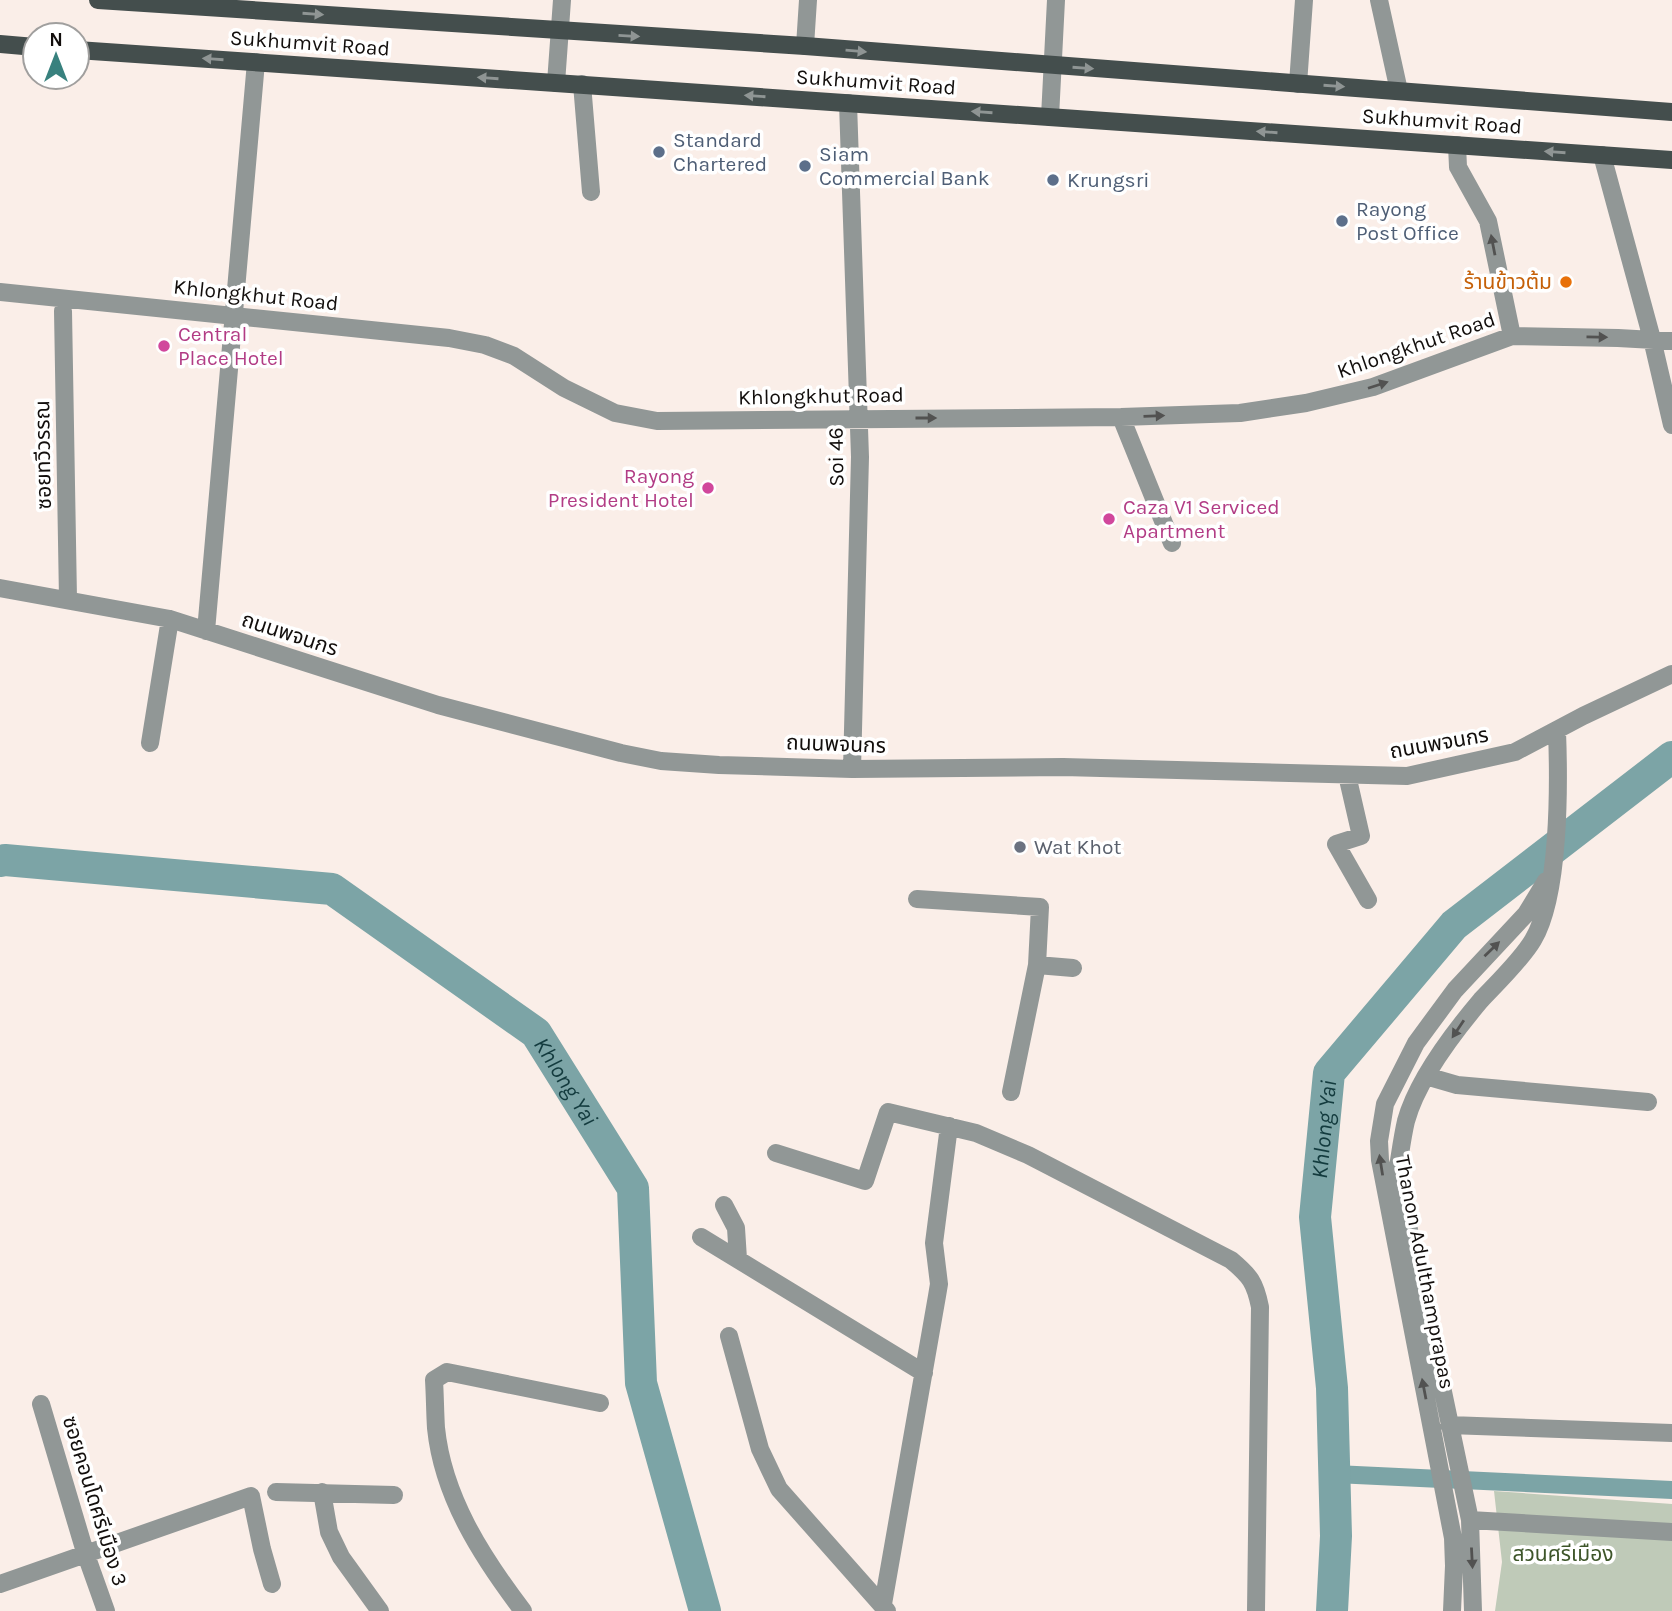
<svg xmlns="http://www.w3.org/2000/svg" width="1672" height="1611" viewBox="0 0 1672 1611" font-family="Karla,'Noto Sans Thai',sans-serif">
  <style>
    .green { fill: #bfcab8 }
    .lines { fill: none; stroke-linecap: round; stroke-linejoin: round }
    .canal { stroke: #7ca4a6; stroke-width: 18 }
    .river { stroke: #7ca4a6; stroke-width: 32 }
    .minor { stroke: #919796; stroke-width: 18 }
    .major { stroke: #444e4d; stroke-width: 18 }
    .oneway { fill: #8f9594 }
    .oneway2 { fill: #525251 }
    .service-dot { fill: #5c6f8a; stroke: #fff; stroke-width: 2.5 }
    .food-dot { fill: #e8710a; stroke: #fff; stroke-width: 2.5 }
    .hotel-dot { fill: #d1479c; stroke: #fff; stroke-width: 2.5 }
    .worship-dot { fill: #6b7280; stroke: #fff; stroke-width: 2.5 }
    .labels { text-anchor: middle; stroke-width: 7; stroke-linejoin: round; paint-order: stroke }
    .street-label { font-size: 21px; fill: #120e0c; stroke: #fff }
    .service-label { font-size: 21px; fill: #4e5e75; stroke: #fff; text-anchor: start }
    .food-label { font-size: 21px; fill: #c56008; stroke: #fff; text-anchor: end }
    .hotel-label { font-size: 21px; fill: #b23c85; stroke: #fff; text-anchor: start }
    .worship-label { font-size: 21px; fill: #5b616d; stroke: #fff; text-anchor: start }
    .park-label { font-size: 21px; fill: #3e562a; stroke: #fff }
    .water-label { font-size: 23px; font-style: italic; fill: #133b3e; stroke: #fff }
  </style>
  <rect width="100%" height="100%" fill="#faeee8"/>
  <path class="green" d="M1494 1491 1672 1504V1611H1495L1502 1562Z"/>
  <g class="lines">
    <path class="canal" d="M1335 1474 1672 1490"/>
    <g class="river">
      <path id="s1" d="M0 861 5 860 332 889 536 1033 633 1188 641 1383 705 1611"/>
      <path id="s2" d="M1332 1611 1336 1536 1332 1388 1315 1217 1329 1073 1454 925 1672 757"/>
    </g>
    <path class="minor" d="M1379 0 1399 91
      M805 46 808 0
      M556 83 562 0
      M582 84 591 192
      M1298 84 1304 0
      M848 103 860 457 852 769
      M1050 117 1056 0
      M1457 145 1458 167 1488 221 1512 336
      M1602 155 1652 339 1672 425
      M0 292 449 338 485 345 514 356 564 388 615 413 657 421 1121 417 1240 413 1306 403 1373 387 1512 336 1618 338 1672 341
      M63 311 68 599
      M1121 417 1172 543
      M0 588 170 619 438 705 621 753 661 761 719 765 852 769 1063 767 1407 776 1515 752 1583 716 1672 674
      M206 631 256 62
      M150 743 170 619
      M1347 775 1361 836 1336 844 1368 900
      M917 899 1040 907 1037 965 1011 1092
      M1037 965 1073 968
      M1426 1076 1457 1085 1648 1102
      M776 1153 865 1181 888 1112 976 1133 1028 1155 1231 1260C1250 1276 1255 1282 1260 1307L1256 1611
      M724 1205 736 1228 738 1259
      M701 1237 924 1373
      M729 1336 760 1449 779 1489 887 1611
      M41 1404 85 1552 106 1611
      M1449 1425 1672 1433
      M276 1492 394 1495
      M322 1492 329 1532 341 1557 380 1611
      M1470 1520 1672 1532
      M0 1584 251 1496 262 1549 272 1584
      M883 1604 937 1296 939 1284 934 1243 949 1126
      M523 1611C482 1557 443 1497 436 1428 435 1412 435 1396 434 1380L447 1372 600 1403
      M1452 1611 1454 1566 1453 1538 1380 1160 1379 1141 1385 1104 1416 1043 1455 990 1526 914 1546 881
      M1473 1611 1470 1520 1397 1173C1400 1156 1402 1138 1406 1121 1417 1081 1454 1032 1481 1000 1497 983 1522 959 1533 940 1560 895 1559 784 1557 731"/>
    <path class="major" d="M98 0 805 46 1672 112
      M0 44 35 47
      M77 50 1672 160"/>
  </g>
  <defs><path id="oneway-solid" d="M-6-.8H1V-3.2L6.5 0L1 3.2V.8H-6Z" transform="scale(1.75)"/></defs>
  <g class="oneway">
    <use href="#oneway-solid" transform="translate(313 14) rotate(4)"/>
    <use href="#oneway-solid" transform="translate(629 36) rotate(3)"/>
    <use href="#oneway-solid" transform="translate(856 51) rotate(5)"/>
    <use href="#oneway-solid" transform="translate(213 59) rotate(-176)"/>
    <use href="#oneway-solid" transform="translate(1083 68) rotate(4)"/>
    <use href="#oneway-solid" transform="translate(488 78) rotate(-176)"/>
    <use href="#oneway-solid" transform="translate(1334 86) rotate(4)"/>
    <use href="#oneway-solid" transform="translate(755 96) rotate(-176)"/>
    <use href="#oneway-solid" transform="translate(982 112) rotate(-176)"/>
    <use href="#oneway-solid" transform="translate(1267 132) rotate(-176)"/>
    <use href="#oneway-solid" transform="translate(1555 152) rotate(-176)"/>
  </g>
  <g class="oneway2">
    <use href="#oneway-solid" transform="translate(1493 245) rotate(-101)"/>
    <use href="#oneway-solid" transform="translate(1597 337) rotate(1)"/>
    <use href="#oneway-solid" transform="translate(1378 385) rotate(-18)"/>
    <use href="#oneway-solid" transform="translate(1154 416) rotate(-2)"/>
    <use href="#oneway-solid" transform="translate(926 418)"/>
    <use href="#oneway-solid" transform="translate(1492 949) rotate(-44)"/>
    <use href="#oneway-solid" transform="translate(1458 1029) rotate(124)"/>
    <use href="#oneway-solid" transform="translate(1381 1165) rotate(-99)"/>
    <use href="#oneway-solid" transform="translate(1424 1389) rotate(-101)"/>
    <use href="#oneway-solid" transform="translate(1472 1558) rotate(87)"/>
  </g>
  <g class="service-dot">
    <circle cx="659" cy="152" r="7"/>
    <circle cx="805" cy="166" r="7"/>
    <circle cx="1053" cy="180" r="7"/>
    <circle cx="1342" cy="221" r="7"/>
  </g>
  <circle class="food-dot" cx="1566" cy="282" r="7"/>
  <g class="hotel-dot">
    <circle cx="164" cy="346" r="7"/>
    <circle cx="708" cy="488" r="7"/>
    <circle cx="1109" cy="519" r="7"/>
  </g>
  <circle class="worship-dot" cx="1020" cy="847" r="7"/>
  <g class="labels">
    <g class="street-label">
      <text transform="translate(310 43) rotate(4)" y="7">Sukhumvit Road</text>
      <text transform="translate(876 82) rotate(4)" y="7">Sukhumvit Road</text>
      <text transform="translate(1442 121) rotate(4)" y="7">Sukhumvit Road</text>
      <text transform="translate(256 295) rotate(6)" y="7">Khlongkhut Road</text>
      <text transform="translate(1416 345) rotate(-19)" y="7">Khlongkhut Road</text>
      <text transform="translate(821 396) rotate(-1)" y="7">Khlongkhut Road</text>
      <text transform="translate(43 455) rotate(-91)" y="7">ซอยทวีวรรณ</text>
      <text transform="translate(836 457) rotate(-91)" y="7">Soi 46</text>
      <text transform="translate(290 634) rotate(18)" y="7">ถนนพจนกร</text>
      <text transform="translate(1439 743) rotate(-10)" y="7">ถนนพจนกร</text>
      <text transform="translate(836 744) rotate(2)" y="7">ถนนพจนกร</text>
      <text transform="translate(1425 1272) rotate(79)" y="7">Thanon Adulthamprapas</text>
      <text transform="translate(95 1501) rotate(73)" y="7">ซอยคอนโดศรีเมือง 3</text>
    </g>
    <g class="service-label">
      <text x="673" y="147">Standard<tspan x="673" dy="24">Chartered</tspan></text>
      <text x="819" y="161">Siam<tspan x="819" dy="24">Commercial Bank</tspan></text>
      <text x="1067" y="187">Krungsri</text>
      <text x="1356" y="216">Rayong<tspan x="1356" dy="24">Post Office</tspan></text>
    </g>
    <g class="food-label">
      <text x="1552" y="289">ร้านข้าวต้ม</text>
    </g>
    <g class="hotel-label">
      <text x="178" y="341">Central<tspan x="178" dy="24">Place Hotel</tspan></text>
      <text x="694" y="483" text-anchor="end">Rayong<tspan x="694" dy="24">President Hotel</tspan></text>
      <text x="1123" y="514">Caza V1 Serviced<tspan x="1123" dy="24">Apartment</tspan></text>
    </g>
    <g class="worship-label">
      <text x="1034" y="854">Wat Khot</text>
    </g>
    <g class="park-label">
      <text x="1563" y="1561">สวนศรีเมือง</text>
    </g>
    <g class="water-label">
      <text dy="8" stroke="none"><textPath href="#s1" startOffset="640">Khlong Yai</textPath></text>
      <text dy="8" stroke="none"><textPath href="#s2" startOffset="483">Khlong Yai</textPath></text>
    </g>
  </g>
  <g transform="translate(56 56)"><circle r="33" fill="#ffffff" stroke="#a09f9e" stroke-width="2"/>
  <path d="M0-5L12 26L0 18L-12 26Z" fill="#38817e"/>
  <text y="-10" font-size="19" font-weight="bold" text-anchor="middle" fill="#120e0c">N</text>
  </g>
</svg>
